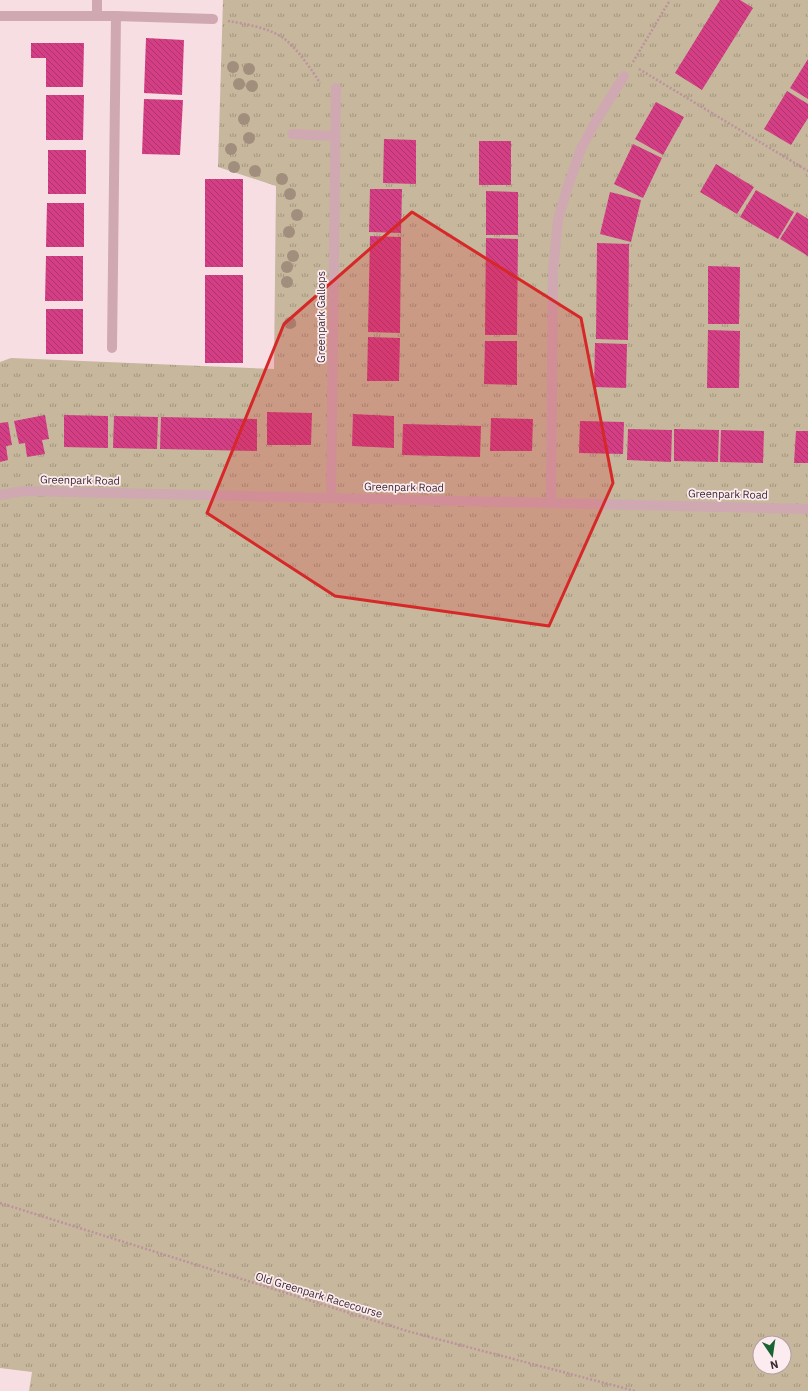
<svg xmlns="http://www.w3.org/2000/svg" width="808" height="1391" viewBox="0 0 808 1391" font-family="'IBM Plex Sans',sans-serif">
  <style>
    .grass { fill: url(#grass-tufts); fill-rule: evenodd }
    .building { fill: url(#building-back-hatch) }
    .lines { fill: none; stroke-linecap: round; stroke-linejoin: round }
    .path { stroke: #bc929e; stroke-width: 2.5; stroke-dasharray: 2 2; stroke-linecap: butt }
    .minor { stroke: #d0a8b2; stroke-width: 10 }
    .tree { fill: #a28e7d }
    .marked { fill: #d62828; fill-opacity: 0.2; stroke: #d62828; stroke-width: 3; stroke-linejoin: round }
    .labels { text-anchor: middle; stroke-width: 3.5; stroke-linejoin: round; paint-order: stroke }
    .street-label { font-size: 11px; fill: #3c2931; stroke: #fcecef }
  </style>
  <defs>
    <pattern id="grass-tufts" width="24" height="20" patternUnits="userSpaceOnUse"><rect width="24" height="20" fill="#c7b79c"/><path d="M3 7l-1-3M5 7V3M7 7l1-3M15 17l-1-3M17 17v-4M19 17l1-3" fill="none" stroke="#a39580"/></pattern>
    <pattern id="building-back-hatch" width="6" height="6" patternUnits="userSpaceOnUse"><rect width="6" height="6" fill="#d43e84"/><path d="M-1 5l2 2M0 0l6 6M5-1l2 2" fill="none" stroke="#ad346d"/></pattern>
  </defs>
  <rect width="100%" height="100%" fill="#f6dee3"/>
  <path class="grass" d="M223 0H808V1391H29L32 1372 0 1368V362L11 358 274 369 276 186 218 167ZM760 1343H784V1367H760Z"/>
  <path class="building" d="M720 0H740L753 8 702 90 675 73Z
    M146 38 184 40 182 95 144 93Z
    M31 43H84L83 87H46V58H31Z
    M808 59V99L790 88Z
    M787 91 808 104V118L791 145 764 129Z
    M46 95H84L83 140H46Z
    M144 99 183 100 180 155 142 154Z
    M656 102 684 117 663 155 635 139Z
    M384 139 416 140V184L383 183Z
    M479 141H511V185H479Z
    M633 144 662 158 643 198 614 184Z
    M48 150H86V194H48Z
    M716 164 754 187 737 214 700 192Z
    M205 179H243V267H205Z
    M370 189H402L401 233 369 232Z
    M756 190 794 212 778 239 740 217Z
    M486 191 518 192V235H486Z
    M610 192 641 200 631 242 600 234Z
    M47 203H84V247H46Z
    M797 212 808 219V256L780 239Z
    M370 236 401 237 400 333 368 332Z
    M486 238 518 239 517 335H485Z
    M597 243 629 244 628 340 596 339Z
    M46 256H83V301H45Z
    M708 266 740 267 739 324H708Z
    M205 275H243V363H205Z
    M46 309H83V354H46Z
    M708 330 740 331 739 388H707Z
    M368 337 400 338 399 381H367Z
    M485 341H517V385L484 384Z
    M595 343 627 344 626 388 594 387Z
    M267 412 312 413 311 445H267Z
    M353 414 394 416V448L352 446Z
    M45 415 49 439 42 440 45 454 27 457 25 443 19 444 14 421Z
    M64 415 108 416V448L64 447Z
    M114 416 158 417 157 449 113 448Z
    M161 417 257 419V451L160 449Z
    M491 418 533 419 532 451H490Z
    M580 421 624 422 623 454 579 453Z
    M8 422 12 445 6 446 8 460 0 462V423Z
    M403 424 481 426 480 457 402 455Z
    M628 429 672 430 671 462 627 460Z
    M674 429 719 430 718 462 674 461Z
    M721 430 764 431 763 463 720 462Z
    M796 431H808V463H794Z"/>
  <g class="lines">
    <path class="path" d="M228 21C246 24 271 28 286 40 298 50 312 70 320 83
      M633 62 670 0
      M639 69 808 171
      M0 1203 407 1331 635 1391"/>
    <path class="minor" d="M0 16H116L213 19
      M97 16V0
      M292 134 334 136
      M112 348 116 16
      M0 495 24 491 808 509
      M331 498 336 88
      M551 502 553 270 558 220 567 189 581 149 596 121 624 76"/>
  </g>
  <g class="tree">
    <circle cx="233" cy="67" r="6"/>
    <circle cx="249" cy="69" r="6"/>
    <circle cx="239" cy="84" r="6"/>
    <circle cx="252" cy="86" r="6"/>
    <circle cx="244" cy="119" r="6"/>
    <circle cx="249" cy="138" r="6"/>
    <circle cx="231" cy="149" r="6"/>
    <circle cx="234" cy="167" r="6"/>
    <circle cx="255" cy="171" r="6"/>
    <circle cx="282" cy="179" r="6"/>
    <circle cx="290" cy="194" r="6"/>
    <circle cx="297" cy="215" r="6"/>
    <circle cx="289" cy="232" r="6"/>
    <circle cx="293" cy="256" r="6"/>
    <circle cx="287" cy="267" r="6"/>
    <circle cx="287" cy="282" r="6"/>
    <circle cx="290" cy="323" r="6"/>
  </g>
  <path class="marked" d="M412 212 581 318 613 483 549 626 335 596 207 513 284 324Z"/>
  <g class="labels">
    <g class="street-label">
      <text transform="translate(321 317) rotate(-90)" y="4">Greenpark Gallops</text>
      <text transform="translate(80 480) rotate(1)" y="4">Greenpark Road</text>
      <text transform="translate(404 487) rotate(1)" y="4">Greenpark Road</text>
      <text transform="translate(728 494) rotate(1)" y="4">Greenpark Road</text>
      <text transform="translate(319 1295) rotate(17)" y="4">Old Greenpark Racecourse</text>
    </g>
  </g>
  <g transform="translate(772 1355) rotate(167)"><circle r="19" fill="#fcecef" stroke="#af9ea3"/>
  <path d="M0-3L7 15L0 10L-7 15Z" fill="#196333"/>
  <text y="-6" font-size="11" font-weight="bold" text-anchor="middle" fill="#3c2931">N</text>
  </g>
</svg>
